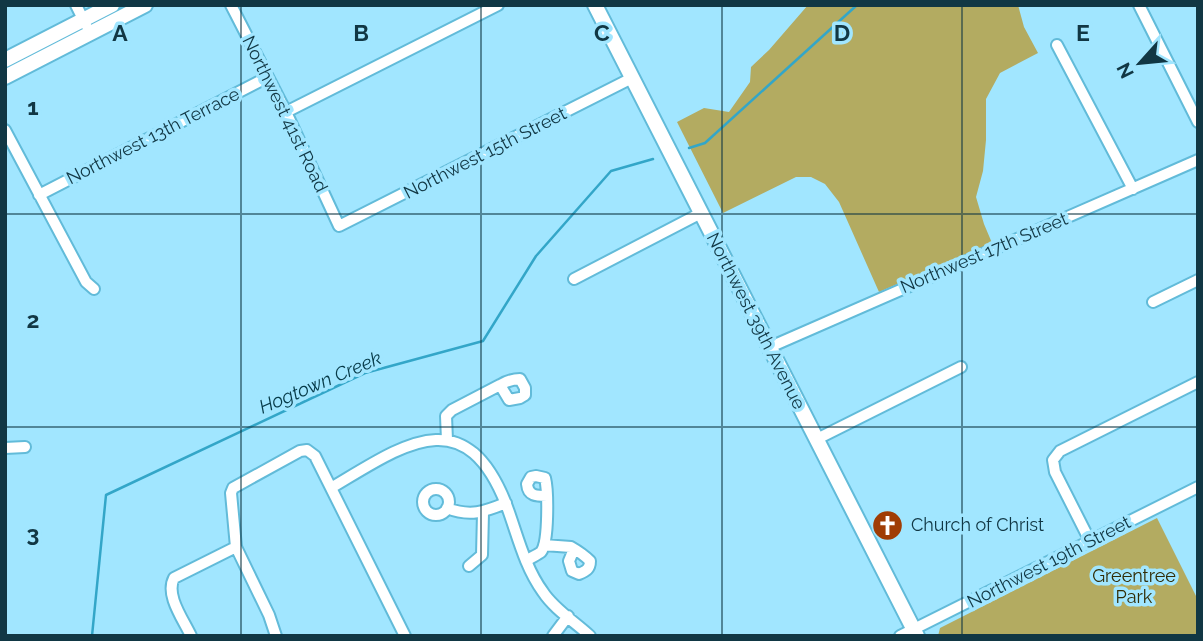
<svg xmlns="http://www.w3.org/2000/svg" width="1203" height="641" viewBox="0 0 1203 641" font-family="Raleway,sans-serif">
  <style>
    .green { fill: #b3ab61 }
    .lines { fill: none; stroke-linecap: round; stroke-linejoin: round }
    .stream { stroke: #33a6c8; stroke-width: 2.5 }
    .minor-casing { stroke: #62bbd9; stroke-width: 14 }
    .major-casing { stroke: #62bbd9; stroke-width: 18 }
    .minor { stroke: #fff; stroke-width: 10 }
    .major { stroke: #fff; stroke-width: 14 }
    .grid { fill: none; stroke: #113744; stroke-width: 2; stroke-opacity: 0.55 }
    .labels { text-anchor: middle; stroke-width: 7; stroke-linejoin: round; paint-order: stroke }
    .street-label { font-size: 18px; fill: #113744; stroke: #a1e6ff }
    .poi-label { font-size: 18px; fill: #113744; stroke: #a1e6ff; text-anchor: start }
    .park-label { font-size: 18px; fill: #312c05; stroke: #a1e6ff }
    .water-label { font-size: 19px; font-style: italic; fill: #063a48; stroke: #a1e6ff }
    .grid-label { font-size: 23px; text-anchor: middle; font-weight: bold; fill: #113744; stroke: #a1e6ff; stroke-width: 7; stroke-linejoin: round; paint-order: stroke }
  </style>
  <rect width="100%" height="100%" fill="#a1e6ff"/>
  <path class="green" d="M808 5H1018L1024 27 1038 53 1000 73 986 99V140L983 171 976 197 984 224 992 243 879 292 839 202 825 184 811 177H796L723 213 677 122 704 108 729 112 750 82 751 67 769 50Z
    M1157 518 1198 600V636H938L940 628Z"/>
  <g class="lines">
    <path class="stream" d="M689 148 705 143 857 5
      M92 636 106 495 365 373 483 341 536 256 611 171 653 159"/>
    <defs>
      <path id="minor" d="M76 5 86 25
        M231 5 286 112 339 226 632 78
        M1139 5 1198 122
        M1057 45 1133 189
        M286 112 498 5
        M5 130 86 282 94 289
        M39 195 268 77
        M574 279 701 213
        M1153 302 1198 280
        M770 347 1198 160
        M817 439 961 367
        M447 440 446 416 452 410 500 385C507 381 512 379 520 379L525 388V395L520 398 509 400 500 385
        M5 448 25 447
        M331 488C402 446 464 398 506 504 517 533 524 566 543 592 554 609 575 622 590 636
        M423 502a13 13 0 1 1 26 0a13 13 0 1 1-26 0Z
        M447 508C470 517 484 512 506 503
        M1090 541 1055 472 1053 460 1060 451 1198 382
        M544 545 571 547C578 551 584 555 590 561 590 569 586 571 579 574L572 571 569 561 574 549
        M526 561C530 558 537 555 541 552 549 542 548 490 545 478L536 476 531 477 527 484C528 496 536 496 547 496
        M469 566 482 555 483 513
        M191 636C183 619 165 595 174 578L236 547
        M276 636 269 615 236 547 231 493 233 488 300 451 307 450 315 456 405 636
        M553 636 568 616
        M900 636 1198 487"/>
      <path id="major" d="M595 5 917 636
        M5 60 112 5
        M5 77 145 5"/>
    </defs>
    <use href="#minor" class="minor-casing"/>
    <use href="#major" class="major-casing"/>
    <use href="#minor" class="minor"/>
    <use href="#major" class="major"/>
  </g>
  <path class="grid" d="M241 5V636M481 5V636M722 5V636M962 5V636M5 214H1198M5 427H1198"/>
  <defs>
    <symbol id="church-disc" viewBox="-11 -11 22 22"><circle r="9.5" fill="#a03d05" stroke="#a1e6ff"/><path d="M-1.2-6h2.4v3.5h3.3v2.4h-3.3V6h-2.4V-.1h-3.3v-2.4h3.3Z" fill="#fff"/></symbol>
  </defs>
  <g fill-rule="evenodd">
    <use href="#church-disc" x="870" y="508" width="35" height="35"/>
  </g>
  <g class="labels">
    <g class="street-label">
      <text transform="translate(285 114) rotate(64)" y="6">Northwest 41st Road</text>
      <text transform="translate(153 136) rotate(-27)" y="6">Northwest 13th Terrace</text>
      <text transform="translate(485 153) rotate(-27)" y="6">Northwest 15th Street</text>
      <text transform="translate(984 253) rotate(-23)" y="6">Northwest 17th Street</text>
      <text transform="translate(756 321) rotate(63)" y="6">Northwest 39th Avenue</text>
      <text transform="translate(1049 562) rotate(-27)" y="6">Northwest 19th Street</text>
    </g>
    <g class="poi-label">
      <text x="911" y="531">Church of Christ</text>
    </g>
    <g class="park-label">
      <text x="1134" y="582">Greentree<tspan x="1134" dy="21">Park</tspan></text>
    </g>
    <g class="water-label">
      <text transform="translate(320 382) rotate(-23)" y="7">Hogtown Creek</text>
    </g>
  </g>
  <g class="grid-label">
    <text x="120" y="41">A</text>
    <text x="361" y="41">B</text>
    <text x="602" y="41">C</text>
    <text x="842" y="41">D</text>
    <text x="1083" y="41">E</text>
    <text x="33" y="115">1</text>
    <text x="33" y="328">2</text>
    <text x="33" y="542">3</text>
  </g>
  <rect width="1203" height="641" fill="none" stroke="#113744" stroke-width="14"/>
  <g transform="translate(1140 63) rotate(243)" stroke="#a1e6ff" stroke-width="5" paint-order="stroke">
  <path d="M0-5L12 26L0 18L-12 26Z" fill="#113744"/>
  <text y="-10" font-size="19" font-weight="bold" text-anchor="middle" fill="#113744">N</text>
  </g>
</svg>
